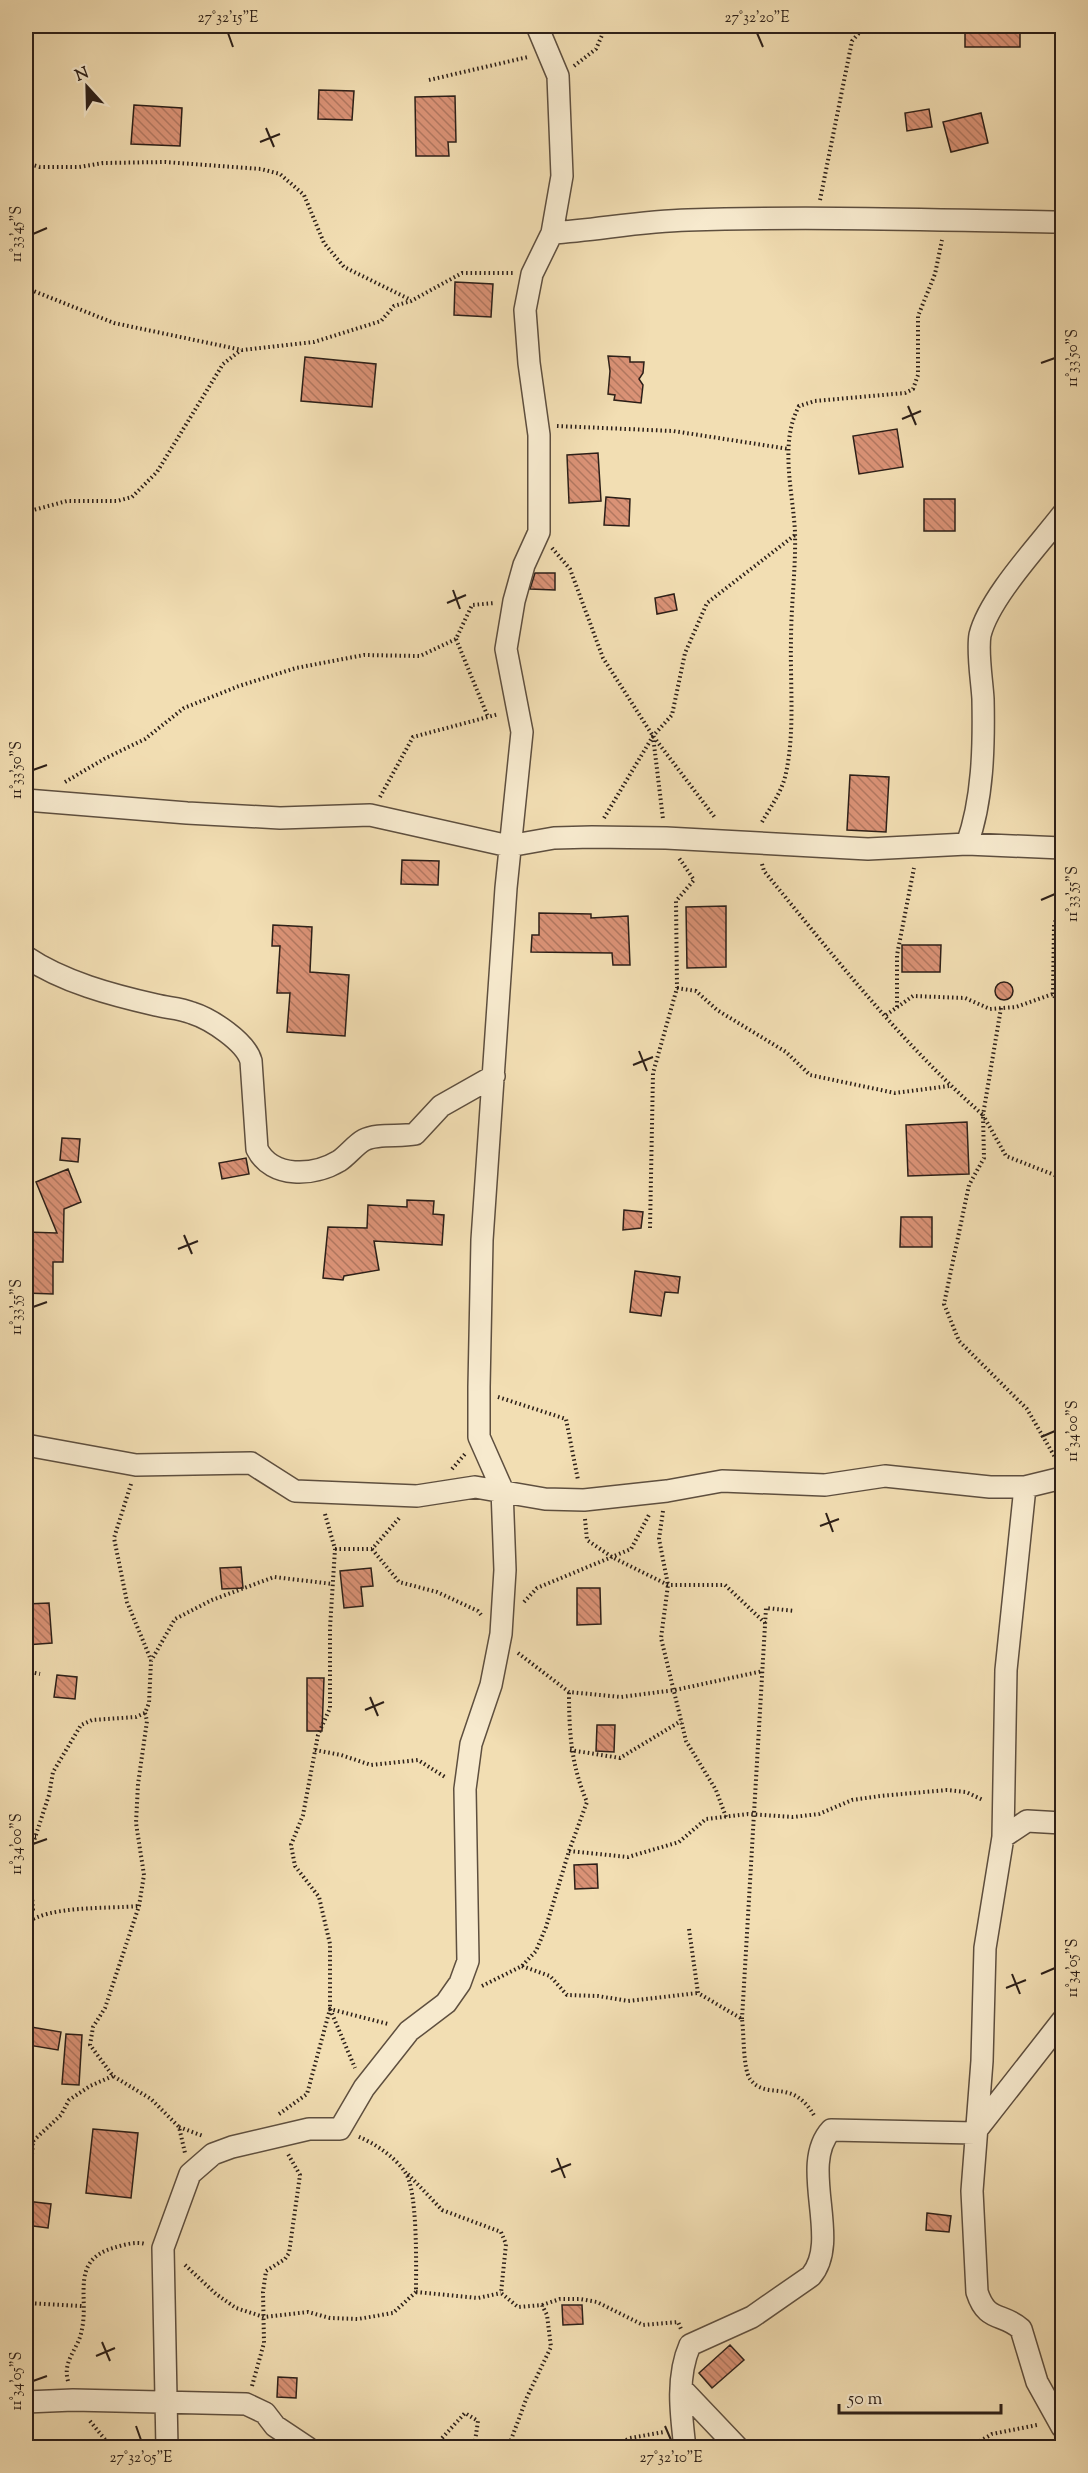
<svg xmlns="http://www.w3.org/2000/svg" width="1088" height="2473" viewBox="0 0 1088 2473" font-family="'Sorts Mill Goudy',serif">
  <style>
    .building { fill: url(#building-back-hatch); stroke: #2c1f18; stroke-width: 1.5 }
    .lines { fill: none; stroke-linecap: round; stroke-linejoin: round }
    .minor-casing { stroke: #5e4f3f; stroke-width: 24 }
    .path { stroke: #2c1f18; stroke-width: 4; stroke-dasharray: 1.5 3; stroke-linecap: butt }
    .minor { stroke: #f7eace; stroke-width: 21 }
    .ticks { fill: none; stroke: #2c1f18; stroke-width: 2 }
    .neatline { fill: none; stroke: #2c1f18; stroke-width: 2 }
    .ticks-label { font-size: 15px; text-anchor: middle; fill: #2c1f18 }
  </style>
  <defs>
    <pattern id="building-back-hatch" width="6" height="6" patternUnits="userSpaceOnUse" patternTransform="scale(1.5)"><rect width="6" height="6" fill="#da9276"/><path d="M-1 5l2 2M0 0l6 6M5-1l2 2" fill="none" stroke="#b17760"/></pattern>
  </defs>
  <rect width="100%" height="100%" fill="#f2deb3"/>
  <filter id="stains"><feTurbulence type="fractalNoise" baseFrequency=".00333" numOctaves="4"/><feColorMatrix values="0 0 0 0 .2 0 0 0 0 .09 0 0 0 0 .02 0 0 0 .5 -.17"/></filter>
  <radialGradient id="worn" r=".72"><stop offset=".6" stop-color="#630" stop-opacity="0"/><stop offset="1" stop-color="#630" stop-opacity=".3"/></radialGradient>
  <path class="building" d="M965 26H1020V47H965Z
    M319 90 354 91 352 120 318 119Z
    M455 96 456 142H448L449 156H416L415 97Z
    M134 105 182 108 180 146 131 144Z
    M929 109 932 127 907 131 905 113Z
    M981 113 988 143 951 152 943 122Z
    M455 282 493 284 491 317 454 315Z
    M608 356 630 357V362H644L643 373 639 379 643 385 641 403 614 400 615 395 608 394 610 371Z
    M305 357 376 364 372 407 301 401Z
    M897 429 903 467 859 474 853 436Z
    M598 453 601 501 569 503 567 455Z
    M606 497 630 499 629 526 604 525Z
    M924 499H955V531H924Z
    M535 573H555V590L530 589Z
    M674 594 677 610 657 614 655 598Z
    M850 775 889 777 886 832 847 830Z
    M402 860 439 861 438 885 401 884Z
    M726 906V967L687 968 686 907Z
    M539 913 591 914V918L628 916 630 965H613L612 953 531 952 532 935H539Z
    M273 925 312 927 310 972 349 975 345 1036 287 1032 290 993H277L280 946H272Z
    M902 945H941L940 972H902Z
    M995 991a9 9 0 1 1 18 0a9 9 0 1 1-18 0Z
    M967 1122 969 1174 908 1176 906 1125Z
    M62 1138 80 1139 78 1162 60 1160Z
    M246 1158 249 1174 222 1179 219 1163Z
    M68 1169 81 1202 64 1209 63 1262H53V1294L26 1293V1232L57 1233 36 1182Z
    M407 1200 434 1201 433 1214 444 1215 442 1245 374 1241 379 1270 344 1276 343 1280 323 1278 328 1227 367 1228 368 1205 407 1207Z
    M624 1210 643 1212 641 1228 623 1230Z
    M901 1217H932V1247H900Z
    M635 1271 680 1277 678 1293 665 1292 661 1316 630 1312Z
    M241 1567 243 1588 222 1589 220 1568Z
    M371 1568 373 1586 361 1587 363 1606 344 1608 340 1571Z
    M577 1588H600L601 1624 577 1625Z
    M49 1603 52 1643 26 1645V1604Z
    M57 1675 77 1677 75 1699 54 1697Z
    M307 1678H324L322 1731H307Z
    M597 1725H615L614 1752 596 1751Z
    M597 1864 598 1888 575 1889 574 1865Z
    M31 2027 61 2032 58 2050 28 2045Z
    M66 2034 82 2035 79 2085 62 2084Z
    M93 2129 138 2133 131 2198 86 2193Z
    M26 2201 51 2204 48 2228 26 2225Z
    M927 2213 951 2216 949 2232 926 2230Z
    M562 2305H582L583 2324 563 2325Z
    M730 2345 744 2360 712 2388 699 2373Z
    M278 2377 297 2378 296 2398 277 2397Z"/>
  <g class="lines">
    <defs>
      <path id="minor" d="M552 233C597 230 642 221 688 220 813 216 938 220 1062 222
        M26 800 187 813 280 818 370 815 509 846 554 838 592 837 666 838 868 849 967 844 1062 848
        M967 844C983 800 984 746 983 699 982 681 977 652 980 635 989 598 1039 545 1062 515
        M26 957C63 982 112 995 156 1005 168 1008 180 1008 192 1013 211 1019 246 1042 251 1061L257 1149C272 1179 314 1176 339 1161 348 1155 355 1145 364 1140 377 1133 400 1137 415 1134L441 1106 494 1076
        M26 1445 136 1465 251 1463 295 1491 417 1496 475 1487 545 1499 584 1500 667 1491 722 1481 825 1485 885 1476 990 1487H1025L1062 1478
        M1062 1823 1027 1821 1003 1837 985 1948 982 2061 972 2191 977 2292C987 2323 1002 2312 1021 2329L1037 2382 1062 2427
        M1003 1837 1006 1670 1025 1487
        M975 2132 1062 2021
        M681 2388 738 2448
        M26 2402 73 2400 246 2404 265 2413 275 2426 308 2448
        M167 2448 163 2248 190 2174 213 2154 232 2147 309 2129H340L364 2088 409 2031 446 2003 460 1983 468 1961 465 1789 471 1744 491 1685 501 1634 505 1570 502 1489 479 1437V1387L482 1240 506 888 522 732 506 649 514 601 524 565 539 532V435L529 363 525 310 532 274 552 233 562 176 558 76 537 26
        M685 2448C681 2414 676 2377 690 2345L752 2317 811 2276C842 2240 798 2166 831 2130L975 2133"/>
    </defs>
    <use href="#minor" class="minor-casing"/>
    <path class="path" d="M574 66 596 49 606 26
      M429 80 528 57
      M26 163 40 167H79L103 163 165 162 261 169 280 174 304 195 324 243 344 267 411 300
      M820 200 852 41 865 26
      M26 288 114 323 242 350 314 342 381 321 394 306 411 301 462 273H513
      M557 426 673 431 789 449
      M26 512 67 501H117L132 497 157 472 223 364 241 350
      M552 548 570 569 603 658 653 736 716 819
      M456 639 488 717
      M653 736 663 819
      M65 782 104 759 145 739 184 708 239 686 296 668 364 655 420 656 456 639 472 605 495 603
      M380 797 413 737 499 714
      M604 818 653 736 672 715 685 653 707 603 795 535
      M762 822C771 806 782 792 786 773 795 731 790 685 791 641 791 605 796 568 795 532 793 492 779 443 799 406L815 401 905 393 913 389 918 375V316L935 274 942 240
      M762 864 764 871C833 955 901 1043 983 1115L984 1158 969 1185 944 1304 959 1341 1027 1409 1056 1459
      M677 988 696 991 717 1010 786 1052 810 1075 895 1093 949 1086
      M1053 994 1054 925 1062 903
      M897 1007V955L914 868
      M1001 1008 983 1115 1006 1156 1062 1178
      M886 1015 913 996 965 998 990 1009 1016 1007 1053 994 1062 1010
      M650 1228 653 1073 677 988 676 901 694 880 679 858
      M498 1397 566 1419 578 1480
      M452 1469 465 1454
      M131 1484 114 1538 127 1602 151 1660
      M663 1511 659 1539 668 1585 661 1638 686 1741 716 1790 726 1817
      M325 1514 335 1549 330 1628V1708L318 1735 303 1815 291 1845 295 1866 319 1897 330 1944V2009L355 2068
      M585 1519 587 1540 612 1557 668 1585H725L765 1623
      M335 1549H372L401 1516
      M372 1549 399 1582 437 1592 478 1611 482 1616
      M524 1602 537 1588 631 1549 650 1513
      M518 1653 569 1692 621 1697 675 1690 763 1671
      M26 1671 40 1674
      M145 1713 147 1721 138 1784 136 1823 144 1875 139 1906 105 2008 93 2027 90 2045 113 2076 151 2099 179 2127 185 2153
      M315 1750 341 1755 371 1765 418 1760 445 1777
      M570 1750 620 1758 681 1721
      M26 1836H36
      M569 1851 628 1857 679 1842 706 1819 748 1814 793 1817 819 1814 852 1800 880 1796 947 1790 966 1792 983 1800
      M26 1922 33 1909 29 1856 49 1795 53 1772 81 1725 92 1720 136 1717 145 1713 149 1703 151 1661 175 1619 212 1600 274 1577 333 1584
      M26 1924C47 1905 109 1909 138 1906
      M689 1929 698 1993 742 2019C744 2034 743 2069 750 2079 767 2102 792 2076 815 2117
      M522 1966 550 1976 567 1995 598 1996 628 2001 698 1993
      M482 1986 522 1966 536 1951 546 1927 569 1851 587 1802C571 1765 569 1732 569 1692
      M742 2019 766 1608 795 1611
      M279 2114 307 2094 330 2009 388 2024
      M179 2127 203 2136
      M26 2131 33 2141
      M408 2174 442 2210 501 2232 506 2244 501 2293 518 2307 542 2305 547 2315 551 2347 527 2397 508 2448
      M30 2181 33 2141 61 2115 69 2100 90 2086 113 2076
      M185 2265 216 2294 236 2308 264 2317 308 2312 330 2318 358 2319 393 2313 416 2292C416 2267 418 2190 405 2172 394 2156 374 2143 357 2136
      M416 2292 478 2298 501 2293
      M26 2303 82 2306
      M542 2305 560 2299H580L597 2302 643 2325 678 2322 681 2329
      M68 2381C62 2360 79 2349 82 2329 89 2296 70 2261 113 2248 123 2245 136 2241 145 2244
      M252 2386 264 2343 263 2292 266 2271 285 2259 289 2253 300 2175 288 2154
      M90 2421 112 2448
      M433 2448 465 2413 478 2421 474 2448
      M610 2448 630 2438 664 2432
      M968 2448 992 2434 1037 2425"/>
    <use href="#minor" class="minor"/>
  </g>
  <path class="ticks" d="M228 33 233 47M757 33 763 47M266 128 274 147M260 142 280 134M33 234 47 228M1041 363 1055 358M908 406 916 425M902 419 921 411M453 590 460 609M447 603 466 595M33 770 47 765M1041 900 1055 894M639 1051 647 1071M633 1065 653 1057M184 1235 192 1254M178 1249 198 1241M33 1307 47 1302M1041 1437 1055 1431M826 1513 833 1532M820 1526 839 1519M370 1697 378 1716M365 1710 384 1702M33 1844 47 1839M1012 1974 1020 1994M1041 1974 1055 1968M1006 1988 1026 1980M557 2158 565 2178M551 2172 571 2164M102 2342 110 2361M96 2356 115 2348M33 2381 47 2376M136 2426 141 2440M665 2426 671 2440"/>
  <rect width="1088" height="2473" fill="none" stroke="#f2deb3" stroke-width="66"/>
  <g transform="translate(87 87) rotate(338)" stroke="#f7eace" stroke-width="4.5" paint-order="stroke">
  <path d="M0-4.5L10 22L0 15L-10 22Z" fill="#2c1f18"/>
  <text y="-9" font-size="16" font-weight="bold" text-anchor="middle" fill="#2c1f18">N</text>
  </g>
  <path d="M839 2404v9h162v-9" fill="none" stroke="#2c1f18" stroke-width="3"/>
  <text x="848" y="2404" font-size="18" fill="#2c1f18" stroke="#f7eace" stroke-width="4.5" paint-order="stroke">50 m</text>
  <rect x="33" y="33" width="1022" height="2407" class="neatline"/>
  <g class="ticks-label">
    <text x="228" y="22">27°32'15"E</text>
    <text x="757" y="22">27°32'20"E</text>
    <text transform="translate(16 234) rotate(-90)" y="5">11°33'45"S</text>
    <text transform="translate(1072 358) rotate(-90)" y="5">11°33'50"S</text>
    <text transform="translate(16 770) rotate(-90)" y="5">11°33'50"S</text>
    <text transform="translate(1072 894) rotate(-90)" y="5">11°33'55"S</text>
    <text transform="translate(16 1307) rotate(-90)" y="5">11°33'55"S</text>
    <text transform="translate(1072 1431) rotate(-90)" y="5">11°34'00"S</text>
    <text transform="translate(16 1844) rotate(-90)" y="5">11°34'00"S</text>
    <text transform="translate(1072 1968) rotate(-90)" y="5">11°34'05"S</text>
    <text transform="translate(16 2381) rotate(-90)" y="5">11°34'05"S</text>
    <text x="141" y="2462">27°32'05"E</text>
    <text x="671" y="2462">27°32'10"E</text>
  </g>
  <rect width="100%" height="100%" filter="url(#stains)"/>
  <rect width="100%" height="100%" fill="url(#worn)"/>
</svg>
